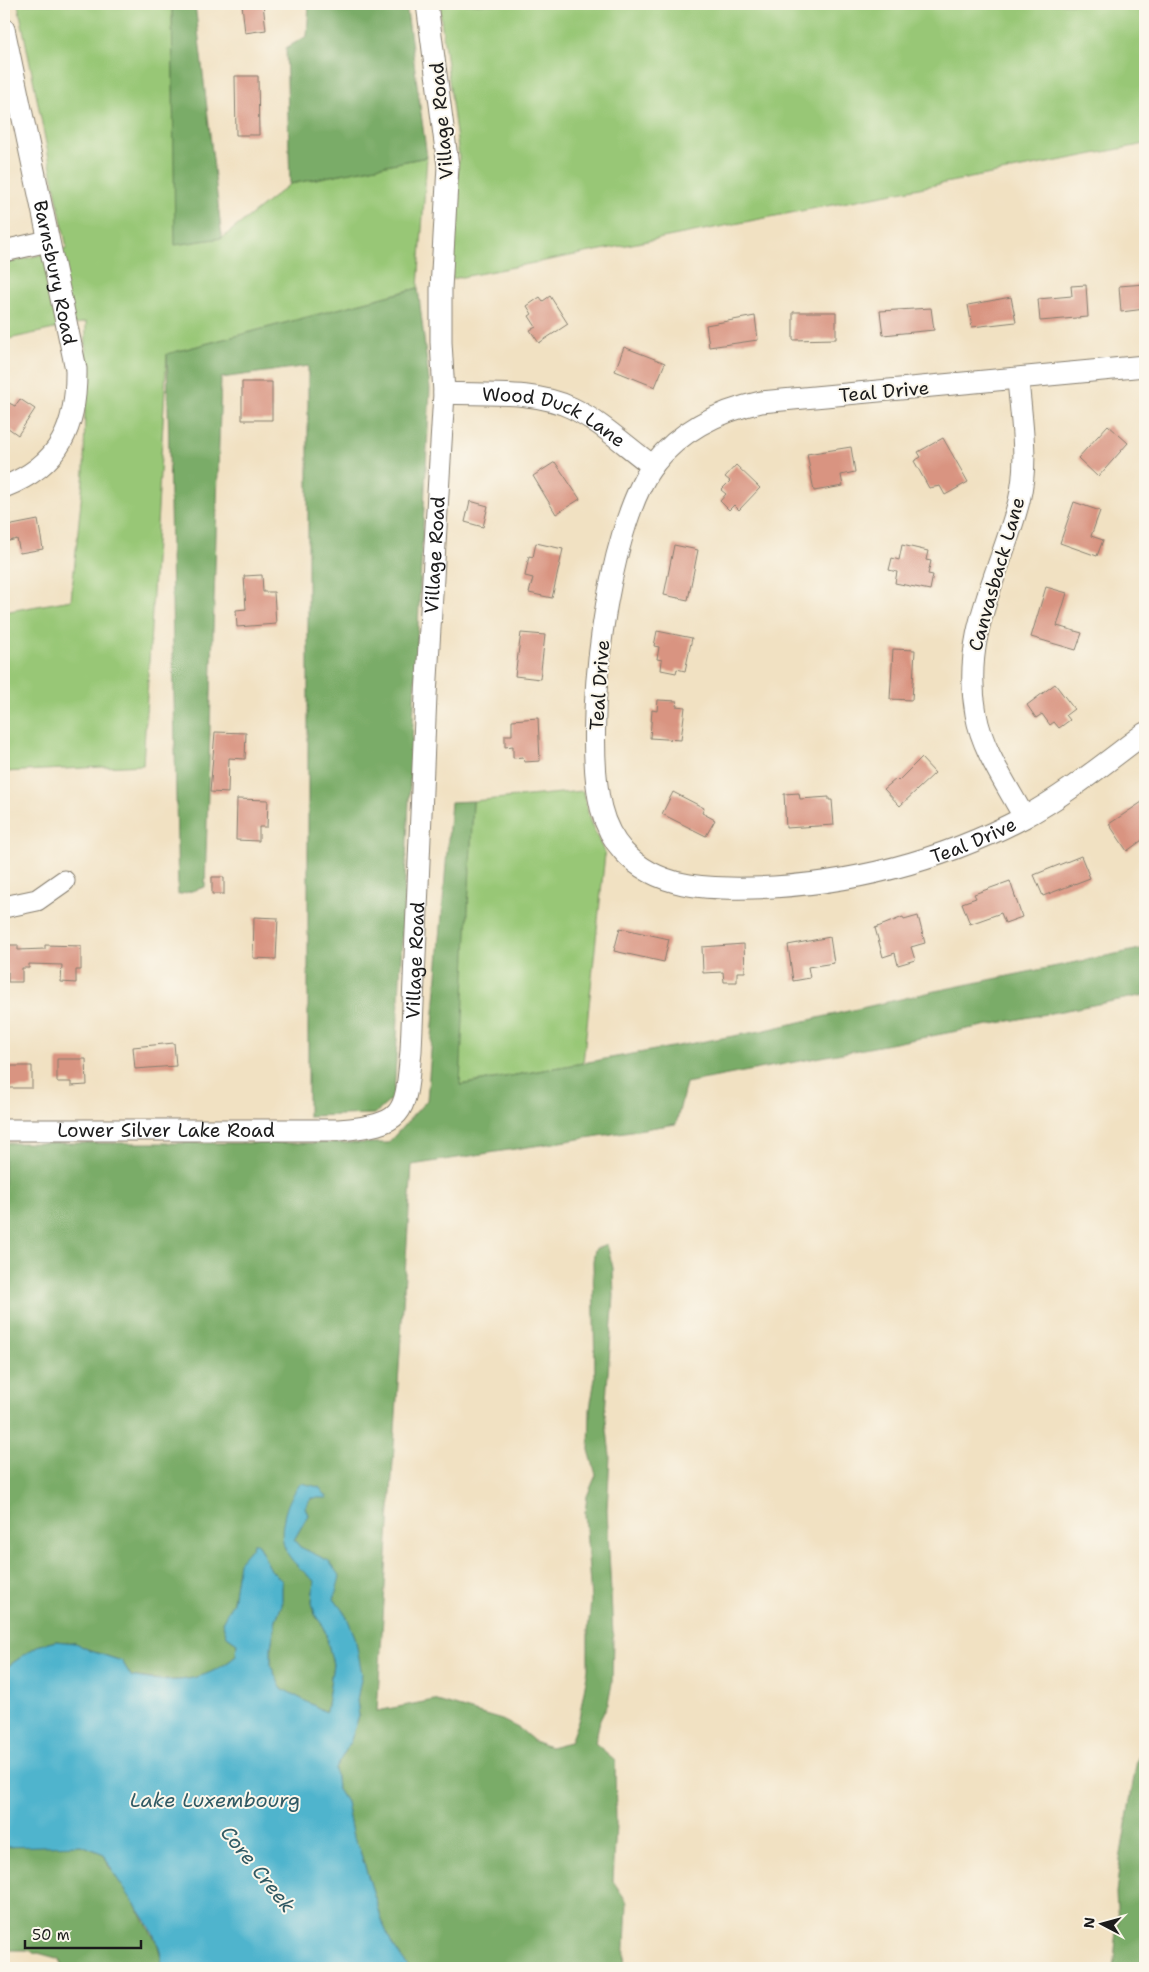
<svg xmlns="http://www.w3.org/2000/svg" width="1149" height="1972" viewBox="0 0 1149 1972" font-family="'Shantell Sans',sans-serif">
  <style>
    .green { fill: #98c776; stroke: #5a7249 }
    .forest { fill: #7aac67; stroke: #4b6442 }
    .water { fill: #4fb4cd; stroke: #366874 }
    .building { fill: #d99481 }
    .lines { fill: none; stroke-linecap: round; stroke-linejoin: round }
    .minor-casing { stroke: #867e6f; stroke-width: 23 }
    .minor { stroke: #fff; stroke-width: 21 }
    .labels { text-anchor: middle; stroke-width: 4; stroke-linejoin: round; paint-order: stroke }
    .street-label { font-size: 19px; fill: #1c1c1c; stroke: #fbf7ec }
    .water-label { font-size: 20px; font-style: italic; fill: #305963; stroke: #fbf7ec }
  </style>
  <rect width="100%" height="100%" fill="#fbf7ec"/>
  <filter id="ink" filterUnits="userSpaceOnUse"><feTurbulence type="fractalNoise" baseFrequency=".02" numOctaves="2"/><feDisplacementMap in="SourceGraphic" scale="10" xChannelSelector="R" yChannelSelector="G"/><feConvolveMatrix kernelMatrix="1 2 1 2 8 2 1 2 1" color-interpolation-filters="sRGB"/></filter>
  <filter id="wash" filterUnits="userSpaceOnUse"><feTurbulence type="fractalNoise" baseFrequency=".0096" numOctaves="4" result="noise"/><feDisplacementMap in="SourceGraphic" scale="20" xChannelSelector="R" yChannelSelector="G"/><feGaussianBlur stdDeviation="1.12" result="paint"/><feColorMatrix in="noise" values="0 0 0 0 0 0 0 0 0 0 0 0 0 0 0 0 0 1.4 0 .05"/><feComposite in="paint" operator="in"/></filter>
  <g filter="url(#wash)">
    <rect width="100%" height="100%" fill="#f1e1c2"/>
    <path class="green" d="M18 4H172L176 244 222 238 290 184 427 157 418 288 167 354 143 765 4 772V612L71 600 84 471 86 322 4 340V264L67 248Z
      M439 4H1145V144L452 279 459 156Z
      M583 791 590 821 605 854 583 1063 459 1085 473 801Z"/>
    <path class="forest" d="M172 4H195L222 238 175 245Z
      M309 4H406L427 157 290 184 286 48 307 36Z
      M418 288 430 389 394 1097 375 1114 308 1116V366L221 378 205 887 178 895 167 354Z
      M473 801 460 1085 761 1031 940 990 1145 948V995L686 1083 676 1124 412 1165 377 1711 434 1700 502 1720 520 1729 534 1741 550 1747 570 1742 579 1718 588 1669V1631L591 1601 585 1513 587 1496 596 1475 589 1450 590 1409 595 1378 593 1261 595 1249 607 1244 613 1268 614 1296 605 1412 610 1456 607 1509 613 1636 612 1683 608 1704 600 1720 595 1743 615 1760 616 1824 613 1881 627 1902 624 1968H409L393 1946 384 1926 360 1851 352 1833 346 1802 337 1788 335 1769 350 1743 359 1716 357 1700 361 1673 355 1637 346 1616 334 1599 337 1587 314 1555 300 1547 294 1540 308 1515 305 1507C309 1498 315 1497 323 1494L322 1490 301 1483 291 1559 314 1581 312 1602 315 1615 324 1627 333 1664 326 1712 281 1688 271 1666V1647L276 1619 282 1605V1581L271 1570 257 1543C233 1565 239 1573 233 1601 232 1608 226 1616 222 1622L227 1636 237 1643 236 1656C201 1685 174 1682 131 1676L122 1661 91 1651 75 1643 56 1641 37 1646 4 1669V1143H388L427 1100 451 802Z
      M1145 1744V1968H1113L1118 1922 1116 1894 1120 1860 1137 1759Z
      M41 1845H82L104 1854 109 1867 126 1888 158 1945 163 1968H62L60 1959 27 1950H4V1847Z"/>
    <path class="water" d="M301 1483 319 1487 328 1498H311L305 1507 308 1515 294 1540 300 1547 329 1561 340 1577 334 1599 346 1615 355 1637 362 1674 357 1700 359 1716 350 1743 335 1769 337 1788 346 1802 352 1833 360 1851 384 1926 393 1946 409 1968H163C161 1961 161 1952 158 1945 147 1913 116 1885 104 1854L82 1845 4 1847V1669L37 1646 56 1641 75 1643 91 1651 122 1661 131 1676C171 1684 204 1683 236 1656L237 1643 227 1636 222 1622 233 1602 239 1562 252 1547 253 1543H257L271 1570 282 1581V1605L276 1619 271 1647V1666L281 1688 326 1712 333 1664 324 1627 315 1615 312 1602 314 1581C291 1560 277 1551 284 1518 287 1504 292 1494 301 1483Z"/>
    <g id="blocks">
      <path class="building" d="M242 4H263L266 30 245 33Z
        M235 76H258L259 135H236Z
        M1145 284V309L1121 312 1119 286Z
        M1086 285 1088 317 1040 321 1038 299 1072 296 1071 286Z
        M550 296 568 324 539 343 530 330 536 327 529 316 532 314 527 306 540 297 543 301Z
        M1011 297 1016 322 972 327 968 305Z
        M931 308 934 330 883 335 880 311Z
        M793 312H836V339L793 340Z
        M755 316 758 340 709 347 706 325Z
        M624 347 665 363 655 387 615 371Z
        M242 382H272V420H242Z
        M20 399 35 409 18 435 4 425V411L9 403 15 406Z
        M1108 425 1128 443 1098 477 1078 458Z
        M943 438 968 482 945 495 940 486 929 488 914 461 921 457 918 452Z
        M851 447 855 472 841 475 843 486 814 491 807 454Z
        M555 462 580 499 556 514 533 476Z
        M736 465 760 488 739 510 734 505 729 510 720 501 726 494 721 490 730 481 725 477Z
        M470 501 488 506 483 527 465 522Z
        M1074 502 1100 511 1091 536 1103 540 1097 556 1060 543Z
        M38 520 43 549 20 553 17 539 9 541 7 526Z
        M536 543 563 549 552 598 529 593 533 578 525 576 529 556 533 557Z
        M674 545 698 550 688 600 664 595Z
        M902 545 928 551 926 560 931 561 928 574 933 575 930 590 895 583 897 572 889 570 892 558 899 560Z
        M262 575 263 592H274L276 624 237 627 236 610 246 609 244 576Z
        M1046 587 1067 593 1057 626 1082 633 1076 650 1031 637Z
        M657 631 692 638 685 671 677 669 676 673 661 670 662 660 657 659 659 647 654 646Z
        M521 633 545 635 540 679 515 676Z
        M893 649 915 650 912 700 890 699Z
        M1055 684 1074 709 1066 715 1070 720 1059 728 1054 722 1050 725 1042 714 1036 718 1027 705Z
        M658 700 677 701 676 706 685 707 681 740 650 738 652 710 657 711Z
        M538 718 540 761 524 762 523 757 513 758V746L505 747V735H512V720Z
        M215 732 246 733 245 759 229 758 228 793 210 792Z
        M921 758 935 773 900 806 884 789 896 779 898 781Z
        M673 792 704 808 702 813 715 820 706 836 662 814Z
        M799 793 800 799 829 797V800H832L834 825 786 828 784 794Z
        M237 799 268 800 267 827H259V841L236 840Z
        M1145 800V838L1127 851 1109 824Z
        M1081 856 1090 878 1043 896 1034 875Z
        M212 877H224V894H212Z
        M1010 881 1022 917 1005 923 1001 913 970 924 962 903 976 898 974 894Z
        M918 916 925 943 911 947 915 960 898 965 895 953 883 957 875 928 903 917 904 920Z
        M254 917 278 918 276 959 253 958Z
        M620 928 669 939 664 962 614 951Z
        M830 937 834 963 808 967 810 978 793 981 788 945Z
        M744 944 745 972H737V982H724L723 972 703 973 702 947Z
        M4 945H18V950L45 949V945L81 946V970H76V983L61 982 62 965 29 964V968H22V982H8V972H4Z
        M174 1043 176 1066 135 1069 133 1047Z
        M57 1059H86L87 1085 71 1086V1082H57Z
        M4 1066H32V1088H4Z"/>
    </g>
  </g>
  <g filter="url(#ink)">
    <use href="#blocks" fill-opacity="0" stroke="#867e6f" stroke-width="1"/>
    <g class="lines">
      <defs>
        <g id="minor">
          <path id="s1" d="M4 29 76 369C77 427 60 465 4 487"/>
          <path d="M4 251 48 241"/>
          <path id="s2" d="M1145 366 761 402C720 411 681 430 654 464 606 528 582 731 601 808 605 824 613 840 624 852 657 888 706 889 752 888 847 885 939 862 1023 818 1066 795 1106 762 1145 733"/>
          <path d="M1018 379C1021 419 1029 461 1019 501 1000 575 961 633 976 714 982 750 1007 785 1024 817"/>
          <path id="s3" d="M444 393C485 395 535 390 572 408 601 422 627 447 653 466"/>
          <path d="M4 907 37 900 64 881"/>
          <path id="s4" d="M4 1130H339C407 1124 405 1114 411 1051L426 695 444 393 441 342V289L448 166 427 4"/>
        </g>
      </defs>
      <use href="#minor" class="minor-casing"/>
      <use href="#minor" class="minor"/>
    </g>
  </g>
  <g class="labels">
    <g class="street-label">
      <text transform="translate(441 121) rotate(-95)" y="7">Village Road</text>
      <text dy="7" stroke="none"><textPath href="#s1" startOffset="249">Barnsbury Road</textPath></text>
      <text transform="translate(884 391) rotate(-5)" y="7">Teal Drive</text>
      <text dy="7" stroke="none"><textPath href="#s3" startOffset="115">Wood Duck Lane</textPath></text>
      <text dy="7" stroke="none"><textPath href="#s4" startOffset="958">Village Road</textPath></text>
      <text transform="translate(996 574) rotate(-74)" y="7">Canvasback Lane</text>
      <text transform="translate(599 685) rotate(-86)" y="7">Teal Drive</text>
      <text dy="7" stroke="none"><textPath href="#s2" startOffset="1281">Teal Drive</textPath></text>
      <text dy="7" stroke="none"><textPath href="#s4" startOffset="552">Village Road</textPath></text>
      <text dy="7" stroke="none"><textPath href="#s4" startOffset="162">Lower Silver Lake Road</textPath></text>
    </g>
    <g class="water-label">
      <text x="215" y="1807">Lake Luxembourg</text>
      <text transform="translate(258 1869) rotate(51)" y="7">Core Creek</text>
    </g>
  </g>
  <rect width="1149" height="1972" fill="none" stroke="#fbf7ec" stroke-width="20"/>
  <g transform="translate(1102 1924) rotate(276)" stroke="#fbf7ec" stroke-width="4" paint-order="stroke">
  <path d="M0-4L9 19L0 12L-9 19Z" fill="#1c1c1c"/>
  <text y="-8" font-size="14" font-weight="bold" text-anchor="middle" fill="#1c1c1c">N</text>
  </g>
  <path d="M25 1940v8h116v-8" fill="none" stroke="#1c1c1c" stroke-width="2.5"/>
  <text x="32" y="1940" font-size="15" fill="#1c1c1c" stroke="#fbf7ec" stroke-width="4" paint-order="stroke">50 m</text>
</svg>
